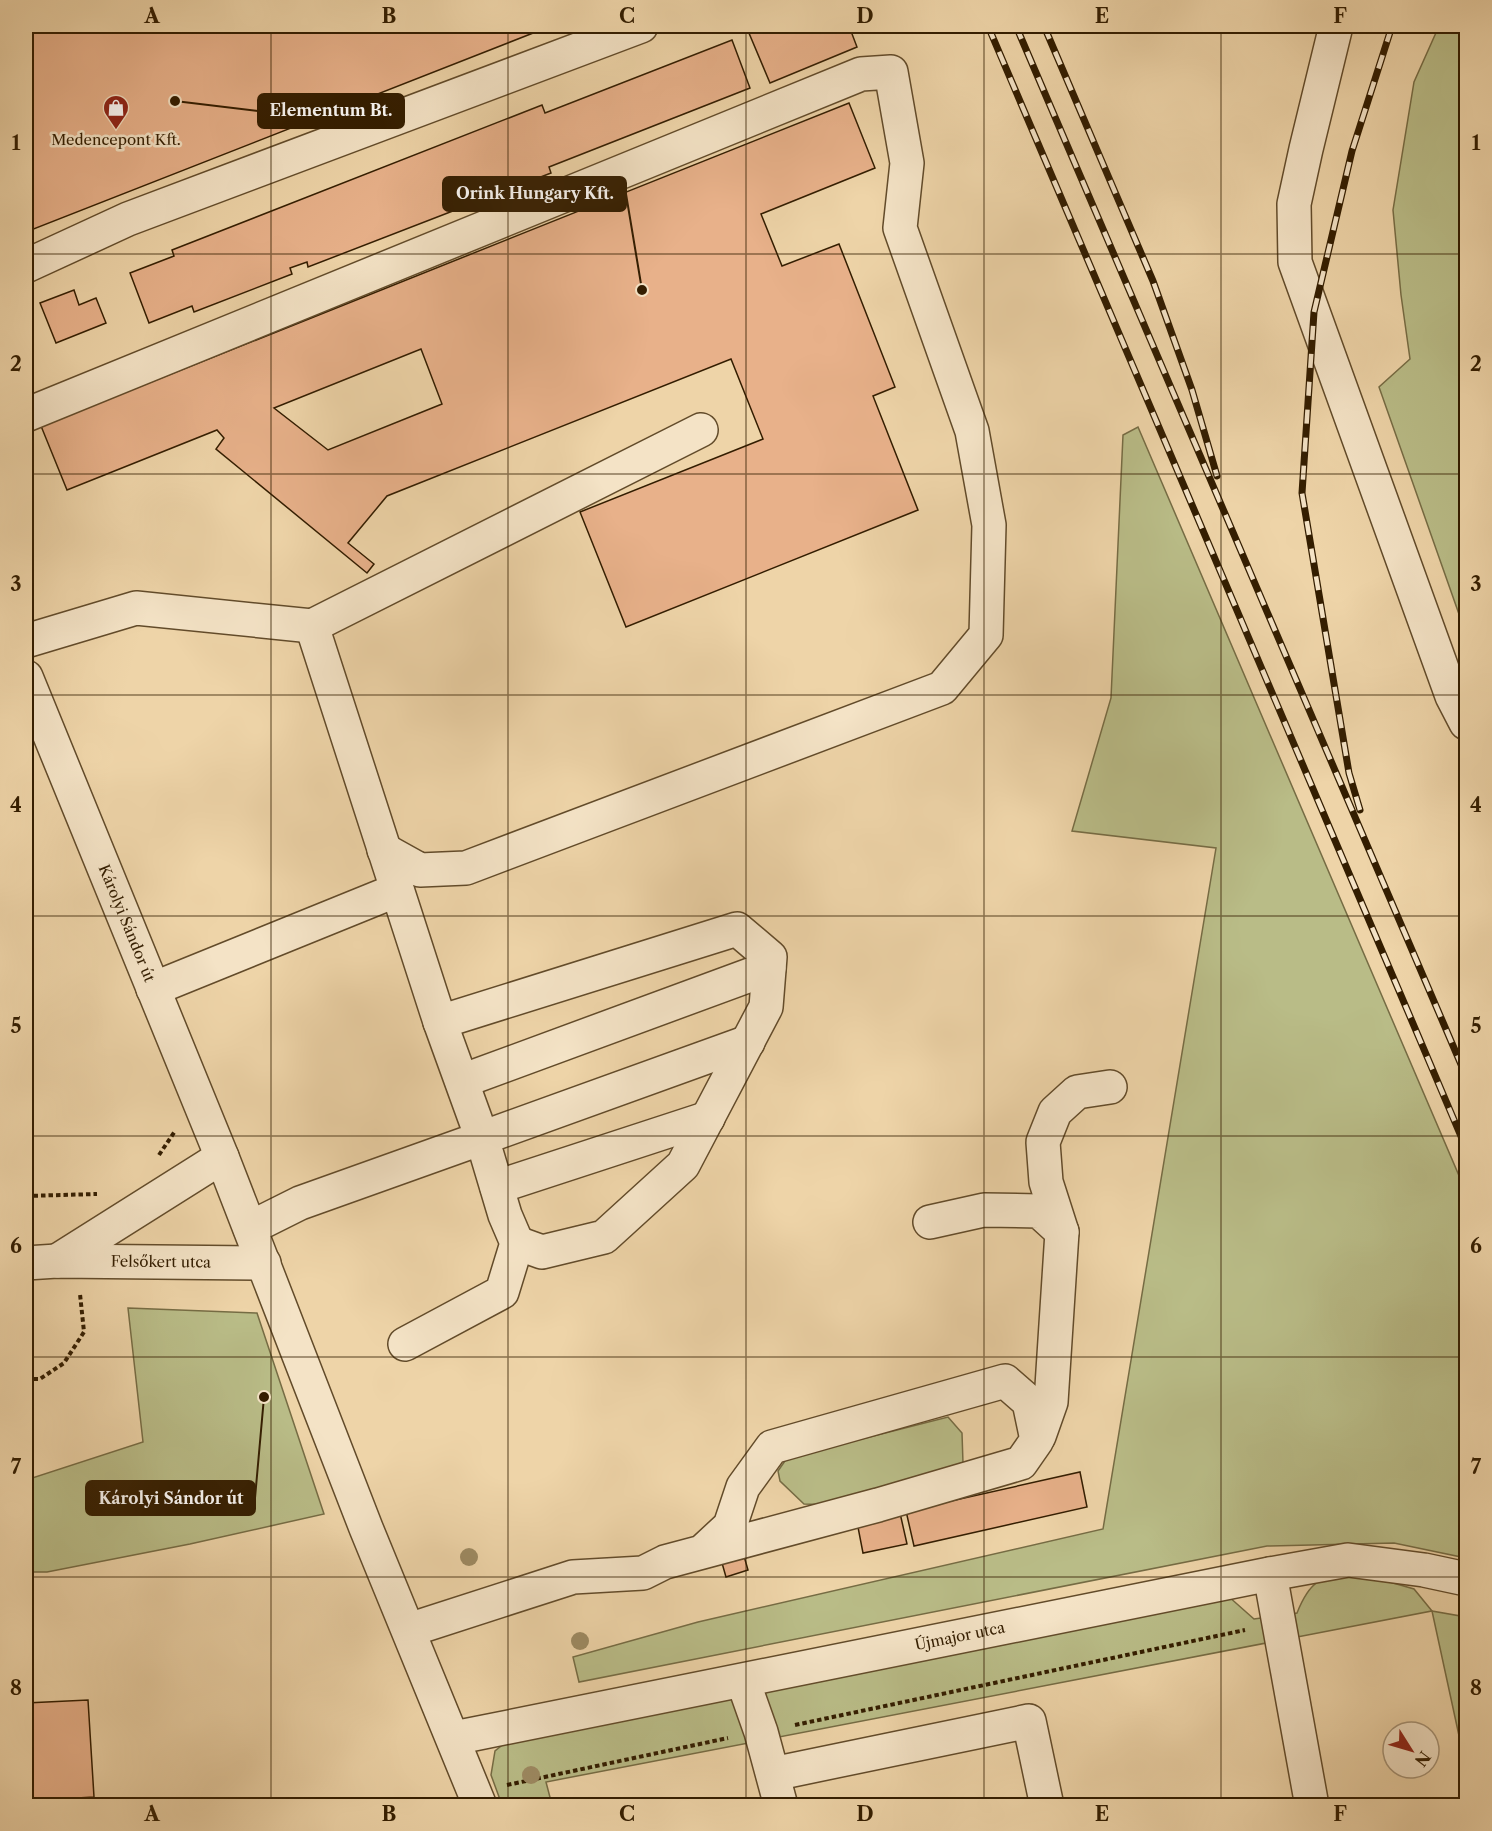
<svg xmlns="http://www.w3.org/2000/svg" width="1492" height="1831" viewBox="0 0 1492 1831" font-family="'Libre Caslon Text',serif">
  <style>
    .green { fill: #b9bc87; stroke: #766c44; stroke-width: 1.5 }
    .building { fill: #e8b18a; stroke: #331d00; stroke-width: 1.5; fill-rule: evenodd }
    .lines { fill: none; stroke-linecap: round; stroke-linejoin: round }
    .minor-casing { stroke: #624b2a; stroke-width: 36 }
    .path { stroke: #331d00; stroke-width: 4; stroke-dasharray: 4.5 3; stroke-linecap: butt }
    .minor { stroke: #f4e3c6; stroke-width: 33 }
    .rail-casing { stroke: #331d00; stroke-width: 7 }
    .rail { stroke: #f4e3c6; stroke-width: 4.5; stroke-dasharray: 14; stroke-linecap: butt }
    .tree { fill: #9d8a62 }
    .grid { fill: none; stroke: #331d00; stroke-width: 1.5; stroke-opacity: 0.55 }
    .labels { text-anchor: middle; stroke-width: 5; stroke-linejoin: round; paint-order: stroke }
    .poi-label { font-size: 15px; fill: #331d00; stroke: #f4e3c6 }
    .street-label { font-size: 15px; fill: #331d00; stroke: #f4e3c6 }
    .leader { fill: none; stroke: #331d00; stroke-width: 2 }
    .callout-dot { fill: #331d00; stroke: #f4e3c6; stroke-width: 2 }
    .callout { fill: #331d00; stroke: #331d00; stroke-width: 2 }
    .callout-label { font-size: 16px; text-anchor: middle; font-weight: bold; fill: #fff }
    .neatline { fill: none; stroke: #331d00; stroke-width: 2 }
    .grid-label { font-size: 20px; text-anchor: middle; font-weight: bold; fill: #331d00 }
  </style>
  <rect width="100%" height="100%" fill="#eed4a8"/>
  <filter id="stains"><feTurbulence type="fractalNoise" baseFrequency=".00333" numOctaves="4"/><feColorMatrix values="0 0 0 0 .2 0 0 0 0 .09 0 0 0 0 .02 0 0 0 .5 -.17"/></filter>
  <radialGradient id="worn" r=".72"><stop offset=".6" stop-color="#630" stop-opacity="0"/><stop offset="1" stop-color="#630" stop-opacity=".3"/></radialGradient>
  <path class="green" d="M1439 26H1466V634L1379 387 1410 359 1401 295 1393 210 1414 82Z
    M1138 427 1466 1192V1558L1394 1543 1267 1546 579 1682 573 1657 698 1622 1103 1529 1216 848 1072 831 1111 698 1123 435Z
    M128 1308 257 1313 324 1514 190 1544 47 1572H26V1480L143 1442Z
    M948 1417 962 1433 963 1463 934 1478 837 1505 804 1504 780 1481 778 1471 787 1458Z
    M1355 1572 1414 1589 1432 1611 1466 1617V1768L1432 1611 546 1782 552 1805H502L491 1775 495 1751 516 1734 1228 1596 1254 1619 1297 1613C1311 1578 1321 1578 1355 1572Z"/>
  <path class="building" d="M26 26H551L26 232Z
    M746 26H849L857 47 770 83Z
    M732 40 750 88 549 167 551 173 308 267 307 262 290 268 292 274 194 312 192 306 149 323 130 273 174 256 172 250 542 105 545 113Z
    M849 103 875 168 761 214 782 266 839 244 895 387 873 396 918 510 626 627 580 512 763 439 731 359 387 496 348 543 374 564 367 573 216 449 224 438 217 430 67 490 41 426ZM421 349 442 404 328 450 274 408Z
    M74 290 79 305 96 298 106 323 56 343 40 303Z
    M1080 1472 1087 1507 914 1546 906 1511Z
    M900 1513 907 1544 863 1553 857 1522Z
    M744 1556 748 1570 726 1577 722 1563Z
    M88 1700 94 1797 26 1801V1703Z"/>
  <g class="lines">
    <defs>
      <g id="minor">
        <path d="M1336 26 1306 149 1294 204 1295 262 1452 696 1466 723"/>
        <path d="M26 266 128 219 641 26"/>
        <path d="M26 415 861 74 891 72 907 163 900 228 972 431 989 525 986 635 942 688 466 868 420 870 384 850"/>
        <path d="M26 641 136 608 312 626"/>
        <path id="s1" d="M26 677 222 1157 366 1528 480 1806"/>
        <path d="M153 989 397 890"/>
        <path d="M440 1022 737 929 770 957 766 1007 683 1165 604 1237 542 1252 517 1243"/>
        <path d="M462 1081 769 968"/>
        <path d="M497 1187 708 1118"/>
        <path d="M930 1222 984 1210 1039 1211 1062 1232 1051 1402 1039 1436"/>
        <path d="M250 1228 300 1203 482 1138 440 1022 312 626 701 430"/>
        <path d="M1062 1232 1046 1182 1043 1142 1055 1112 1077 1092 1110 1087"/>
        <path d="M57 1261 222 1157"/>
        <path id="s2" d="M26 1263 57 1261 264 1263"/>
        <path d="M405 1344 502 1292 517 1243 505 1215 482 1138 748 1042"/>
        <path d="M1270 1574 1312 1806"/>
        <path d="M409 1630 573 1577 643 1573 665 1562 878 1505 1021 1463 1037 1440 1029 1402 1005 1381 772 1447 743 1487 730 1526 702 1552"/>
        <path d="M743 1681 761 1732 781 1806"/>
        <path id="s3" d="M454 1738 1270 1574 1348 1560 1424 1570 1466 1579"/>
        <path d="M773 1774 1029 1721 1047 1806"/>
      </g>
    </defs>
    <use href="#minor" class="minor-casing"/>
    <path class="path" d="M159 1155 175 1131
      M26 1196 97 1194
      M26 1379H40L64 1363 84 1332 80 1294
      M795 1725 1245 1630
      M507 1785 728 1738"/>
    <use href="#minor" class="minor"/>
    <defs>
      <path id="rail" d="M988 26 1466 1148
        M1016 26 1466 1076
        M1044 26 1153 281 1192 390 1217 476
        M1360 810 1349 773 1302 493 1314 312 1352 151 1392 26"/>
    </defs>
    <use href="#rail" class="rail-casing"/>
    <use href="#rail" class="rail"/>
  </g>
  <g class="tree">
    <circle cx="469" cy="1557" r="9"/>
    <circle cx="580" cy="1641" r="9"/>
    <circle cx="531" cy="1775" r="9"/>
  </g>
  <path class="grid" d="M271 26V1806M508 26V1806M746 26V1806M984 26V1806M1221 26V1806M26 254H1466M26 474H1466M26 695H1466M26 916H1466M26 1136H1466M26 1357H1466M26 1577H1466"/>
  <defs>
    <symbol id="shop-pin" viewBox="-11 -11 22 30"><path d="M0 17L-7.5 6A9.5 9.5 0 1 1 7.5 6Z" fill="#8f2418" stroke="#f4e3c6"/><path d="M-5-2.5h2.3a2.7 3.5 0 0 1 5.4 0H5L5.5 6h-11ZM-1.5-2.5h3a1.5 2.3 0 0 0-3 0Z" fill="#fff"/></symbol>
  </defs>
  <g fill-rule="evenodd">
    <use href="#shop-pin" x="101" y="93" width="30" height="40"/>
  </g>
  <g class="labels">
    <g class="poi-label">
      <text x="116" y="145">Medencepont Kft.</text>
    </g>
    <g class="street-label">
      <text dy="5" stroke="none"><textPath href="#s1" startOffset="266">Károlyi Sándor út</textPath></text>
      <text dy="5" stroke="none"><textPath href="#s2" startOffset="135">Felsőkert utca</textPath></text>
      <text dy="5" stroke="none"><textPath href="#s3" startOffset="516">Újmajor utca</textPath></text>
    </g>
  </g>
  <path class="leader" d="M175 101L258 111M642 290L626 194M264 1397L255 1498"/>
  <g class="callout-dot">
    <circle cx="175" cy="101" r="6"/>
    <circle cx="642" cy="290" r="6"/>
    <circle cx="264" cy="1397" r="6"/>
  </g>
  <g class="callout">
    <rect x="258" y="94" width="146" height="34" rx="6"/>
    <rect x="443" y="177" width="183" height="34" rx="6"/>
    <rect x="86" y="1481" width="169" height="34" rx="6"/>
  </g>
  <g class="callout-label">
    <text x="331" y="116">Elementum Bt.</text>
    <text x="535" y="199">Orink Hungary Kft.</text>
    <text x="171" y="1504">Károlyi Sándor út</text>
  </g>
  <rect width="1492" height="1831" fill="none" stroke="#eed4a8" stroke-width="66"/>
  <g transform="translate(1411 1750) rotate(127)"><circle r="28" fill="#f4e3c6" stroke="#a79477" stroke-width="1.5"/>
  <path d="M0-4.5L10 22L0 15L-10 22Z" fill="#8f2418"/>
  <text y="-9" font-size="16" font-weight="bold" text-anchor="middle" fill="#331d00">N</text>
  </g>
  <rect x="33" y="33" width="1426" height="1765" class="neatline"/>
  <g class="grid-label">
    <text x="152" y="23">A</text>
    <text x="389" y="23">B</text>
    <text x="627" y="23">C</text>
    <text x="865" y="23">D</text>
    <text x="1102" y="23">E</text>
    <text x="1340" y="23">F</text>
    <text x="16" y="150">1</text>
    <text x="1476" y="150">1</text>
    <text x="16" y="371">2</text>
    <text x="1476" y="371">2</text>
    <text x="16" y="591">3</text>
    <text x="1476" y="591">3</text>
    <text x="16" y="812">4</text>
    <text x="1476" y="812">4</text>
    <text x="16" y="1033">5</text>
    <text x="1476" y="1033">5</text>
    <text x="16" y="1253">6</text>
    <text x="1476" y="1253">6</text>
    <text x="16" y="1474">7</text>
    <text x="1476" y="1474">7</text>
    <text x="16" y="1695">8</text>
    <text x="1476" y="1695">8</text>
    <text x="152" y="1821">A</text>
    <text x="389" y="1821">B</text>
    <text x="627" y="1821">C</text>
    <text x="865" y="1821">D</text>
    <text x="1102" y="1821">E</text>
    <text x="1340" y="1821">F</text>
  </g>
  <rect width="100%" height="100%" filter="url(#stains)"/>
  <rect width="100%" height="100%" fill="url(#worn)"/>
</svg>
